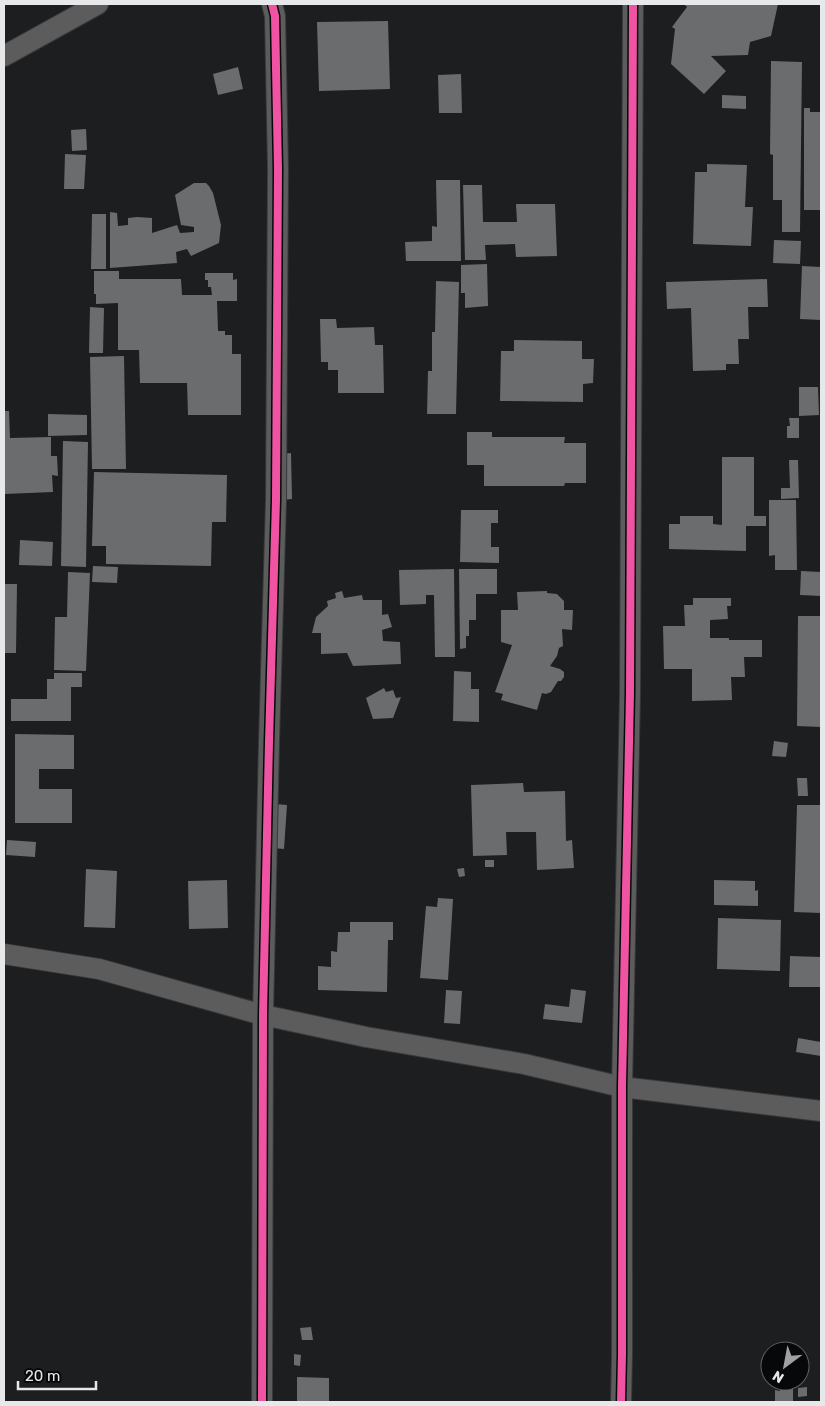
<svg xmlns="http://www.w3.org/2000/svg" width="825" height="1406" viewBox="0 0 825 1406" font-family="Rubik,sans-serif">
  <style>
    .building { fill: #6b6c6d }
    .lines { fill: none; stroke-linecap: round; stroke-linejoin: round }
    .minor-casing { stroke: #38393a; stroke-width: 22 }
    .minor { stroke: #5c5c5d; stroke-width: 20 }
    .cycleway-casing { stroke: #070809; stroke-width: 11 }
    .cycleway { stroke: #f153a3; stroke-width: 8 }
  </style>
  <rect width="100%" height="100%" fill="#1d1e1f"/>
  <path class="building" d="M684 4H778L771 36 750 42 748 55 711 56 726 71 704 94 671 64 675 29 672 27 687 7Z
    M388 21 390 89 319 91 317 22Z
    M771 61 802 62 800 232H782V200H773V155L770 154Z
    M238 67 243 89 218 95 213 74Z
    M461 74 462 113H439L438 75Z
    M722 95 746 96V109L722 108Z
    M804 108H810V112H821V210H804Z
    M86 129 87 150 72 151 71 130Z
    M65 154 86 155 84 189H64Z
    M707 164 747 165 745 207H753L751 246 693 244 695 172H707Z
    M436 180H460L461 261H406L405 242 432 241V226L437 227Z
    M194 183H206L209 186 213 193 221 225 219 243 191 256 187 249 176 252 177 263 110 268V212L117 213 118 226 128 225V218L137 217 152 218V233L177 225 180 233 194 232V227L181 225 175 195Z
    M463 185H482L483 222H517L516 204H555L557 256 516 257 515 244 485 245 486 260H465Z
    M92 214H106V269H91Z
    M774 240 801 241 800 264 773 263Z
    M487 264 488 306 465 308V293H461V265Z
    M802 266 821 267V320L800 319Z
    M94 271H119V279H181L182 295H212L211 287H208V280H205V273H233V280L237 279V301H217L218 331H225V335H232V354H241V415H188L187 383H140L139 350H118V303L96 304V294H94Z
    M767 279 768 307H748L749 339H738L739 364H726V370L693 371 691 308 667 309 666 282Z
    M436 281 459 282 456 414H427L428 371H432V332H435Z
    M90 307 104 308 103 353H89Z
    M320 319H336L337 328 374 327 375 345H383L384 393H338V370H328V362H321Z
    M514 340 582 341V359H594L593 383 583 384V402L500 401 501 351H514Z
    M124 356 126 469H92L90 357Z
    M799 387H818L819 415 799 416Z
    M4 411H9L10 438 51 437V456H57L58 476 52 475 53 492 4 494Z
    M48 414 87 415V435L48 436Z
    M789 418H799V438H787V426H790Z
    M467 432H492V437H565L564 443H586V483H565L564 486H484V465H467Z
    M63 441 88 442 86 567 61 566Z
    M291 453 292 499 282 500 281 454Z
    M722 457H754V516H766V526H746V551L669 549V524H680V516H713V524L722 525Z
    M789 460H798L799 498 781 499V488H790Z
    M94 472 227 475 226 522H212L211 566 106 564V546H92Z
    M769 500H796L797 570H775V555L769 556Z
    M461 510H498V523H491V547H499V563L460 562Z
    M20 540 53 542 52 566 19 565Z
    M93 566 118 567 117 583 92 582Z
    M454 569 455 657H435L434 595H426V604L400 605 399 570Z
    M459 569H497V594H476V620H469V636H466V648L460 649Z
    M801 571 821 572V596L800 595Z
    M68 572 90 573 86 671 54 670 55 617H67Z
    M4 584H17L16 653H4Z
    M342 591 344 598 362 595 363 600H382V615L388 614 392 627 382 630 383 641 400 642 401 664 353 666 347 653 321 654V633H312L316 617 328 606 327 601 336 598 335 593Z
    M547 591V593L557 594 564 601V610H573L572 630 562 629 563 646 559 648 557 656 550 666 560 669 564 672V677L561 681H558L551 692 546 694 542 693 537 710 501 700 503 694 495 692 512 645 501 642V610H518L517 592Z
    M693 598H731V606H727L728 619 710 620V638H729V640H762V657H744L745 677H731L732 700 692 701V669H664L663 626H685L684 605H693Z
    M798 616H821V727L797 726Z
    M454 671 471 672V689H479V722L453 721Z
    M54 673H82V687H71V721H11V699H47V679H54Z
    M384 688 386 692 393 690 396 698 401 697 393 718 373 719 366 698Z
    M15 734 74 735V769H39V789H72V823H15Z
    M774 741 788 743 786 757 772 756Z
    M797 778H807L808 796H798Z
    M523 783 524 792 565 791 566 841 572 840 574 868 537 870 536 832H506L507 855 473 856 471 785Z
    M275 804 287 805 284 849 272 848Z
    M797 805H821V913L794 912Z
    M7 840 36 842 35 857 6 855Z
    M485 860H494V867H485Z
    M464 868 465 876 459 877 457 869Z
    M86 869 117 871 115 928 84 927Z
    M227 880 228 928 189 929 188 881Z
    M714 880 755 881V891L758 890V906L714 905Z
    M438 898 453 899 448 980 420 978 426 906 437 907Z
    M718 918 781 920 780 971 717 969Z
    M350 922H393V940H388L387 992 318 990V966L331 967V951L337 952 338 932H350Z
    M790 956 821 957V987H789Z
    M571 989 586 991 582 1023 543 1019 545 1004 569 1007Z
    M446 990 462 991 460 1024 444 1023Z
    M798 1038 821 1042V1056L796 1052Z
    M311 1327 313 1340H302L300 1328Z
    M294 1354 301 1355 300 1366 294 1365Z
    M297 1377 329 1378V1402H297Z
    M780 1385 793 1386V1402H775V1390L780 1391Z
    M807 1387V1396L798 1397V1388Z"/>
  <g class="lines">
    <defs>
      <path id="minor" d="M4 56 98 4
        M4 954 99 969 263 1015 366 1037 524 1064 622 1087 821 1111
        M262 1402 263 1015 269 742 276 500 278 169 275 16 272 4
        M621 1402 622 1354V1087L630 693 633 4"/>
    </defs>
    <use href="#minor" class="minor-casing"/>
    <use href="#minor" class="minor"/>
    <defs>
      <path id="cycleway" d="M262 1402 263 1015 269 742 276 500 278 169 275 16 272 4
        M621 1402 622 1354V1087L630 693 633 4"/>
    </defs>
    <use href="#cycleway" class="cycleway-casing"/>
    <use href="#cycleway" class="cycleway"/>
  </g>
  <rect width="825" height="1406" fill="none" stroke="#e7e8ea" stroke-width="10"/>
  <g transform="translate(785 1366) rotate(212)"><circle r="24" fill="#070809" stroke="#616263"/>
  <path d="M0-4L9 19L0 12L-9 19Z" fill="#a0a1a3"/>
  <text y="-8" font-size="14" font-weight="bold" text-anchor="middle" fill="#e7e8ea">N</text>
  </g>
  <path d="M18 1381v8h78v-8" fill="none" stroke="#e7e8ea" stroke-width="2.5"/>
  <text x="25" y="1381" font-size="15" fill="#e7e8ea" stroke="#070809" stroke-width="4" paint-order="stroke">20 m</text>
</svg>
